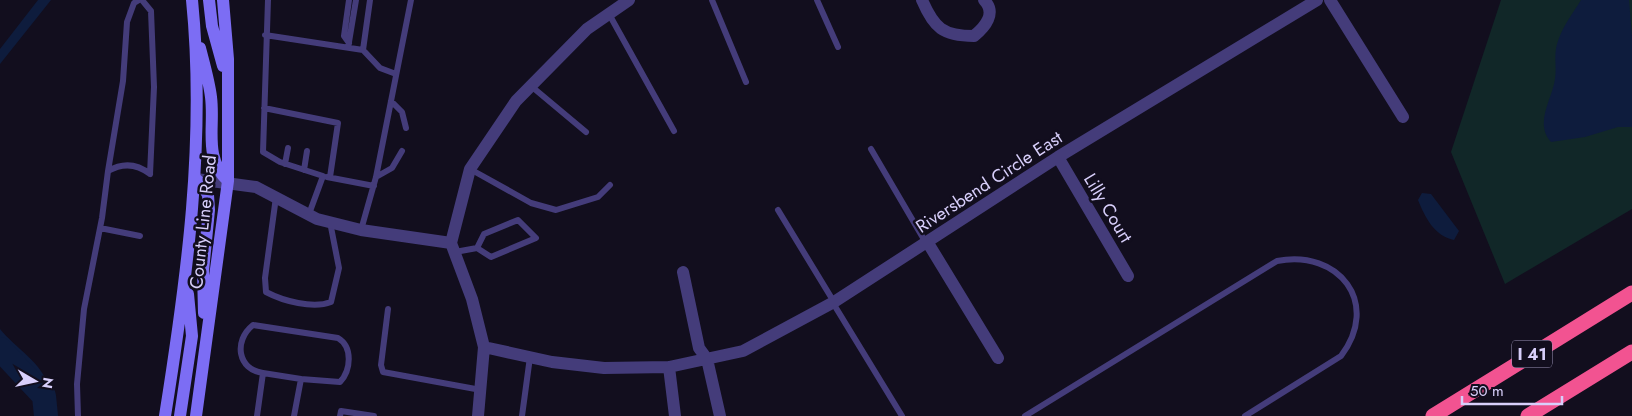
<svg xmlns="http://www.w3.org/2000/svg" width="1632" height="416" viewBox="0 0 1632 416" font-family="Jost,sans-serif">
  <style>
    .green { fill: #112728 }
    .water { fill: #0e1c3d }
    .lines { fill: none; stroke-linecap: round; stroke-linejoin: round }
    .river { stroke: #0e1c3d; stroke-width: 24 }
    .lane { stroke: #443c7a; stroke-width: 6 }
    .street { stroke: #443c7a; stroke-width: 12 }
    .secondary { stroke: #7c6df4; stroke-width: 12 }
    .highway { stroke: #f25391; stroke-width: 15 }
    .labels { text-anchor: middle; stroke-width: 5; stroke-linejoin: round; paint-order: stroke }
    .shield { fill: #120e1e; stroke: #9d95b9; stroke-width: 1 }
    .shield-label { font-size: 16px; font-weight: bold; fill: #d8cffb }
    .street-label { font-size: 18px; fill: #d8cffb; stroke: #120e1e }
  </style>
  <rect width="100%" height="100%" fill="#120e1e"/>
  <path class="green" d="M1501 0H1632V209L1505 284 1451 152Z"/>
  <path class="water" d="M38 0H51L0 64V49Z
    M1581 0H1629L1632 36V127H1618L1585 137 1551 142C1534 123 1552 100 1555 79 1557 66 1553 54 1558 41 1563 26 1573 13 1581 0Z
    M1422 193 1431 194 1459 231 1454 240C1434 236 1425 217 1418 200Z
    M0 329C15 348 43 363 49 388 51 397 50 407 51 416H41C44 384 24 368 0 351Z"/>
  <g class="lines">
    <path class="river" d="M0 349 44 396 46 416"/>
    <path class="lane" d="M142 0 151 11 154 87 150 174
      M268 0 263 152 280 162 323 176 309 214
      M712 0 746 82
      M817 0 838 47
      M609 14 674 131
      M265 35 363 50 370 0
      M349 43 344 36 349 0
      M348 48 356 0
      M363 50 380 68 396 74
      M531 86 586 132
      M391 101 402 112 406 128
      M264 108 338 123 330 177
      M871 149 926 243
      M285 164 288 148
      M470 169 531 203 556 210 598 197 610 185
      M304 170 307 151
      M108 171 123 81 127 22 134 3 139 0
      M327 177 374 186
      M376 177 392 168 402 151
      M276 197 265 278 266 292C283 301 313 309 331 302L339 268 330 222
      M778 210 834 302
      M518 220 536 238 491 257 477 248 484 234Z
      M100 228 140 236
      M361 230 376 177 411 0
      M455 252 477 248
      M833 303 902 416
      M388 309 381 365 383 372 481 390
      M263 373C238 370 233 341 253 325L338 338C353 347 351 370 340 382L301 379
      M78 416 77 384 84 309 102 218 108 171C122 163 136 163 150 174
      M257 416 263 373 301 379 294 416
      M340 416 341 411 374 416
      M522 416 530 357
      M1025 416 1277 261C1339 249 1381 303 1341 356L1245 416"/>
    <path class="street" d="M629 0 587 29 516 101 470 169 451 243 472 299 484 347 552 362 604 368 669 367 743 351 834 302 1058 157 1317 0
      M922 0C934 28 943 36 974 36 985 27 997 13 984 0
      M1330 0 1403 117
      M1058 157 1128 276
      M196 179 256 187 317 219 361 230 451 243
      M928 243 998 358
      M683 272 699 348 707 359 720 416
      M669 367 675 416
      M478 416 484 347"/>
    <path class="secondary" d="M209 0 212 26 223 66
      M200 48C204 64 209 81 211 97 215 128 203 157 228 181
      M196 179 203 186 208 195 209 210 203 271 204 313
      M165 416C187 278 206 140 192 0
      M180 416 192 336 188 294
      M196 416 228 181V59L223 0"/>
    <path class="highway" d="M1433 416 1632 293
      M1528 416 1632 352"/>
  </g>
  <g class="labels">
    <rect class="shield" x="1512" y="340.5" width="40" height="27" rx="4"/>
    <g class="shield-label">
      <text x="1532" y="360">I 41</text>
    </g>
    <g class="street-label">
      <text transform="translate(989 182) rotate(-33)" y="6">Riversbend Circle East</text>
      <text transform="translate(1108 208) rotate(59)" y="6">Lilly Court</text>
      <text transform="translate(203 222) rotate(-84)" y="6">County Line Road</text>
    </g>
  </g>
  <g transform="translate(35 381) rotate(99)" stroke="#120e1e" stroke-width="4" paint-order="stroke">
  <path d="M0-4L9 19L0 12L-9 19Z" fill="#d8cffb"/>
  <text y="-8" font-size="14" font-weight="bold" text-anchor="middle" fill="#d8cffb">N</text>
  </g>
  <path d="M1462 396v8h100v-8" fill="none" stroke="#d8cffb" stroke-width="2.5"/>
  <text x="1470" y="396" font-size="15" fill="#d8cffb" stroke="#120e1e" stroke-width="4" paint-order="stroke">50 m</text>
</svg>
